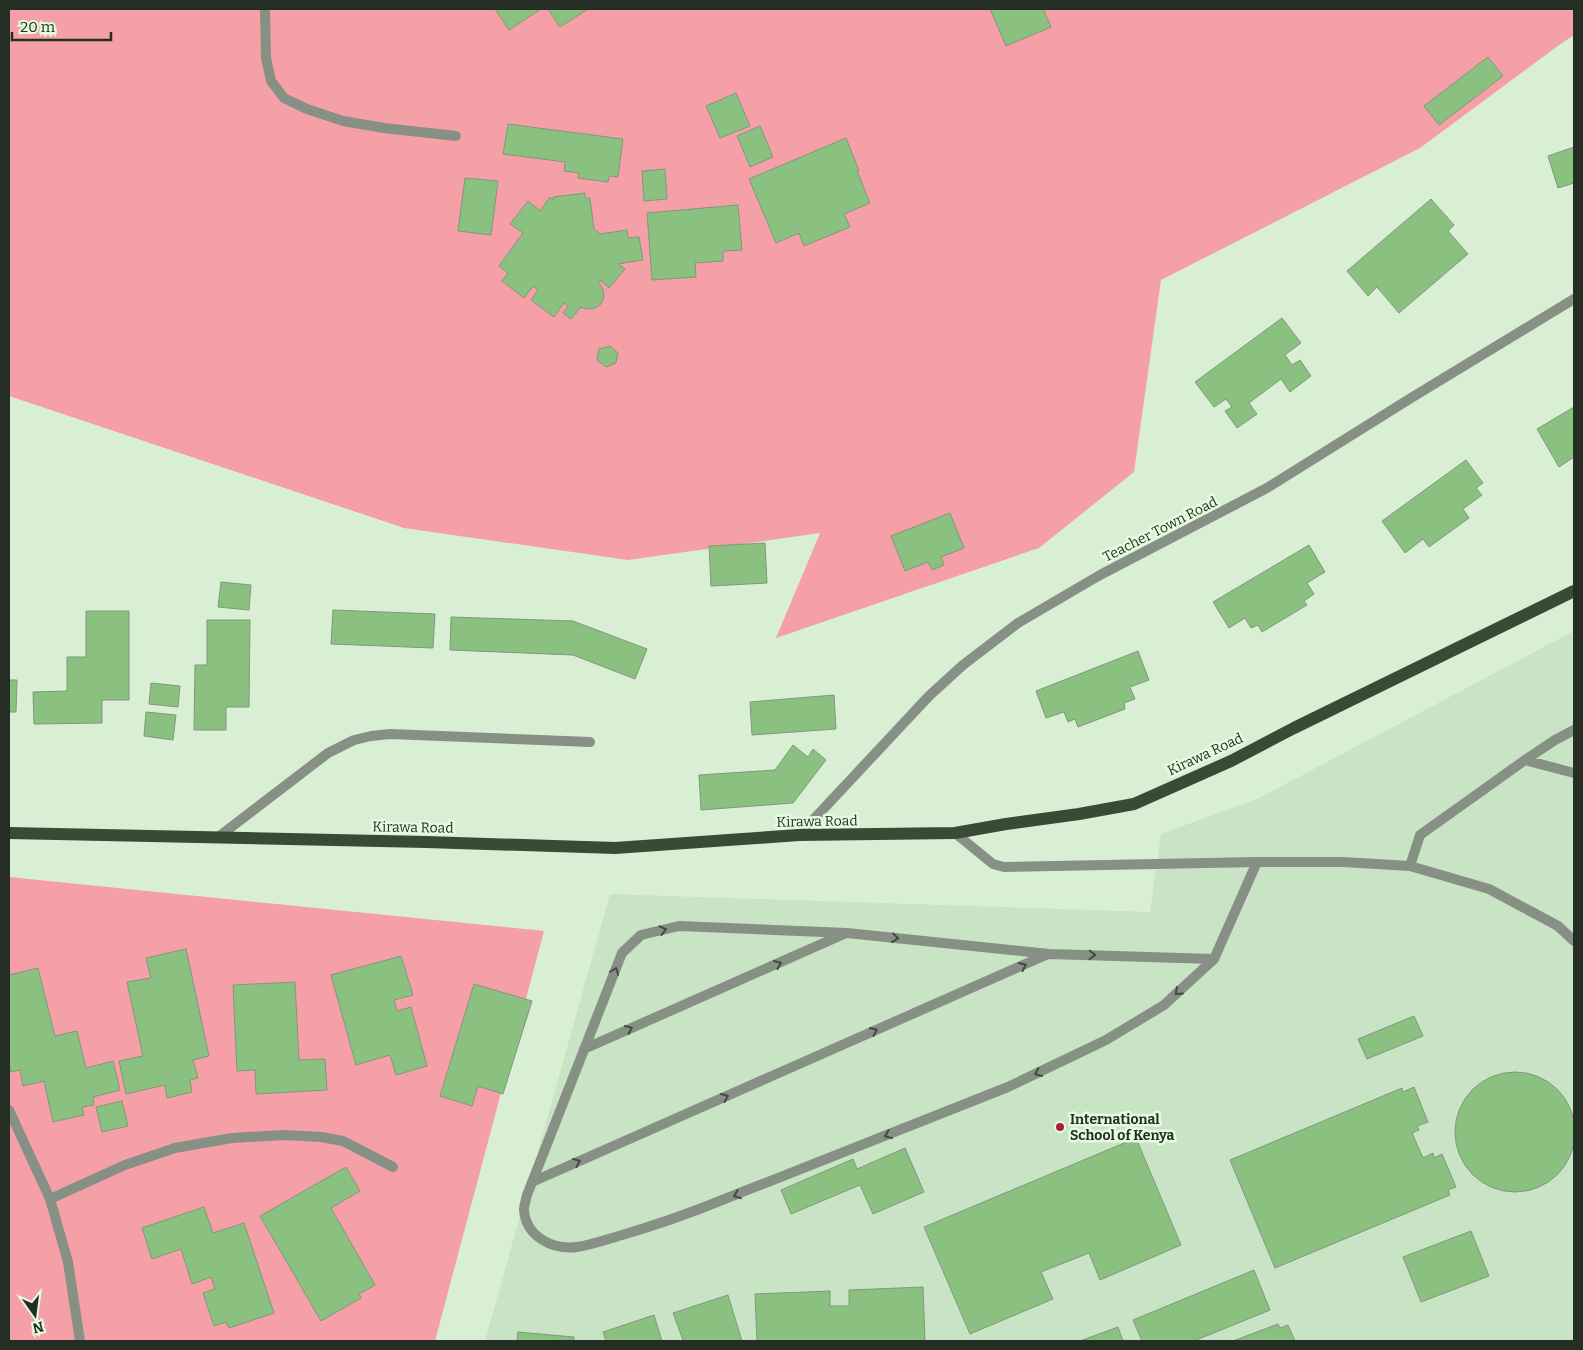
<svg xmlns="http://www.w3.org/2000/svg" width="1583" height="1350" viewBox="0 0 1583 1350" font-family="Bitter,serif">
  <style>
    .built { fill: #c9e4c4 }
    .green { fill: #f4a0a6 }
    .building { fill: #8ac080; stroke: #82977e }
    .lines { fill: none; stroke-linecap: round; stroke-linejoin: round }
    .lane { stroke: #879085; stroke-width: 10 }
    .street { stroke: #879085; stroke-width: 10 }
    .primary { stroke: #3a4a37; stroke-width: 12 }
    .oneway { stroke: #424b41 }
    .poi-dot { fill: #af1b3f; stroke: #e5fce1; stroke-width: 2 }
    .labels { text-anchor: middle; stroke-width: 5; stroke-linejoin: round; paint-order: stroke }
    .street-label { font-size: 14px; fill: #252e24; stroke: #e5fce1 }
    .poi-label { font-size: 14px; font-weight: bold; fill: #252e24; stroke: #e5fce1; text-anchor: start }
  </style>
  <rect width="100%" height="100%" fill="#d8efd4"/>
  <path class="built" d="M1574 631V1341H485L610 894 1150 912 1161 834 1259 798Z"/>
  <path class="green" d="M9 9H1574V35L1559 45 1420 148 1161 280 1134 472 1039 548 776 638 820 533 628 560 404 528 9 396Z
    M9 877 544 931 435 1341H9Z"/>
  <path class="building" d="M495 9H541L509 30Z
    M548 9H588L560 27Z
    M990 9H1043L1051 27 1006 46Z
    M1488 57 1503 76 1439 125 1424 106Z
    M736 93 750 126 720 138 706 106Z
    M508 124 623 139 618 177 609 176 608 182 578 178 579 173 564 171 565 162 503 154Z
    M760 126 773 157 750 167 737 136Z
    M846 138 859 171H857L870 203 844 214 850 227 804 246 799 233 776 243 749 179Z
    M1574 147V183L1558 188 1548 156Z
    M665 169 667 199 644 201 642 171Z
    M465 178 498 181 491 235 458 231Z
    M585 193V198H590L594 229 600 234 627 230 628 238 639 237 643 260 618 264 625 269 609 288 600 280 598 282 603 289 604 296 601 304 595 308 586 309 581 307 571 319 563 313 568 306 564 303 554 317 531 300 538 290 533 286 524 298 502 281 508 273 499 266 523 233 510 224 528 201 540 211 550 197 553 200V197Z
    M1431 199 1454 225 1448 231 1468 254 1399 313 1377 287 1368 296 1347 271Z
    M738 205 742 250 723 251V261L695 263 696 277 652 280 647 213Z
    M1282 318 1301 343 1285 355 1292 365 1300 360 1311 376 1290 392 1281 379 1249 403 1257 414 1237 428 1225 411 1232 407 1226 399 1214 407 1195 382Z
    M610 346 618 353 616 363 606 367 597 360 599 349Z
    M1574 407V457L1559 467 1537 429Z
    M1466 460 1483 483 1476 488 1482 495 1463 509 1469 518 1429 547 1423 539 1405 553 1382 521Z
    M950 513 964 548 941 557 944 565 932 570 928 562 905 571 891 536Z
    M765 543 767 583 711 586 709 546Z
    M1309 545 1325 572 1307 583 1314 594 1304 601 1307 605 1262 632 1258 625 1251 628 1245 618 1229 628 1213 602Z
    M221 582 251 585 249 610 218 607Z
    M333 610 435 614 433 648 331 644Z
    M86 611H129V700H102V723L34 724 33 692 67 691V657H86Z
    M451 617 573 621 647 649 635 679 573 655 450 650Z
    M207 620H250L249 707H226V730H194L195 665H207Z
    M1138 651 1149 680 1130 687 1135 699 1124 703 1125 709 1078 727 1075 719 1068 722 1064 712 1046 718 1036 691Z
    M9 680H17L16 712H9Z
    M151 683 180 686 178 707 149 704Z
    M834 695 836 729 752 735 750 702Z
    M146 712 176 715 173 740 144 736Z
    M793 745 808 757 813 749 826 760 793 803 701 810 699 775 775 770Z
    M186 949 209 1056 193 1060 198 1078 190 1080 192 1092 167 1098 165 1085 126 1094 119 1061 143 1056 127 982 151 978 146 958Z
    M401 956 413 995 394 1000 397 1011 411 1007 427 1066 396 1075 390 1055 356 1065 331 975Z
    M38 968 55 1036 77 1031 86 1068 113 1061 120 1090 93 1097 94 1105 82 1107 84 1115 53 1122 44 1081 23 1086 20 1070 11 1072 9 1064V975Z
    M295 982 299 1060 325 1059 327 1090 256 1094 255 1070 237 1071 233 985Z
    M474 984 532 1001 503 1094 478 1086 472 1106 440 1096Z
    M1414 1016 1423 1036 1367 1059 1358 1039Z
    M1455 1132a60 60 0 1 1 120 0a60 60 0 1 1-120 0Z
    M1414 1087 1428 1122 1417 1126 1419 1130 1412 1133 1423 1158 1433 1153 1434 1158 1442 1154 1456 1187 1448 1190 1450 1195 1275 1268 1230 1160 1402 1088 1403 1092Z
    M122 1101 128 1126 102 1132 96 1107Z
    M1136 1138 1181 1245 1100 1280 1089 1253 1041 1272 1053 1299 970 1334 924 1227Z
    M905 1148 924 1192 873 1214 860 1185 791 1214 781 1190 853 1159 857 1169Z
    M346 1167 360 1191 331 1208 375 1285 359 1294 361 1298 321 1321 260 1216Z
    M204 1207 213 1233 244 1223 274 1313 229 1328 226 1322 214 1326 203 1293 215 1289 211 1277 192 1284 181 1249 152 1259 142 1228Z
    M1471 1231 1489 1276 1421 1302 1403 1257Z
    M1254 1270 1270 1310 1194 1341H1142L1133 1320Z
    M923 1287 925 1341H757L755 1294 830 1291V1306H849V1290Z
    M728 1295 742 1341H680L683 1340 673 1313Z
    M654 1315 662 1341H606L603 1332Z
    M1278 1324 1280 1328 1288 1325 1295 1341H1233Z
    M1118 1327 1123 1341H1080Z
    M518 1332 574 1337V1341H517Z"/>
  <g class="lines">
    <path class="lane" d="M1525 760 1574 773
      M955 833 993 864 1004 867 1257 862
      M217 838 328 753 354 740 371 736 390 734 590 742
      M1410 866 1420 835 1525 760 1555 740 1574 730
      M1214 959 1049 954 847 933 679 926 641 935 622 953 527 1195C526 1200 524 1205 524 1210 526 1237 553 1250 577 1247 592 1245 608 1239 622 1235 649 1227 676 1218 702 1208L1008 1087 1106 1040 1164 1005 1214 959 1257 862H1343L1410 866 1489 889 1558 926 1574 941
      M584 1049 844 934
      M9 1110 50 1199 68 1262 80 1341
      M532 1182 1048 954
      M50 1199 125 1165 175 1148 232 1138 284 1135 321 1137 343 1141 393 1167"/>
    <path class="street" d="M265 9 266 58 271 81 284 98 307 109 343 121 384 128 456 136
      M799 835 929 696 963 665 1018 623 1100 575 1267 488 1411 398 1574 299"/>
    <path class="primary" d="M9 833 426 842 615 848 799 835 955 833 1006 824 1079 814 1134 804 1231 761 1294 728 1574 591"/>
  </g>
  <defs><path id="oneway-chevron" d="M-2-3.5L2.5 0L-2 3.5" fill="none" stroke-width="1.6" stroke-linecap="round" stroke-linejoin="round" transform="scale(1.25)"/></defs>
  <g class="oneway">
    <use href="#oneway-chevron" transform="translate(663 930) rotate(-14)"/>
    <use href="#oneway-chevron" transform="translate(895 938) rotate(6)"/>
    <use href="#oneway-chevron" transform="translate(1092 955) rotate(2)"/>
    <use href="#oneway-chevron" transform="translate(778 964) rotate(-24)"/>
    <use href="#oneway-chevron" transform="translate(1023 966) rotate(-24)"/>
    <use href="#oneway-chevron" transform="translate(615 971) rotate(-69)"/>
    <use href="#oneway-chevron" transform="translate(1178 992) rotate(138)"/>
    <use href="#oneway-chevron" transform="translate(629 1029) rotate(-24)"/>
    <use href="#oneway-chevron" transform="translate(874 1031) rotate(-24)"/>
    <use href="#oneway-chevron" transform="translate(1038 1073) rotate(155)"/>
    <use href="#oneway-chevron" transform="translate(725 1097) rotate(-24)"/>
    <use href="#oneway-chevron" transform="translate(888 1135) rotate(158)"/>
    <use href="#oneway-chevron" transform="translate(577 1162) rotate(-24)"/>
    <use href="#oneway-chevron" transform="translate(737 1195) rotate(158)"/>
  </g>
  <circle class="poi-dot" cx="1060" cy="1127" r="5"/>
  <g class="labels">
    <g class="street-label">
      <text transform="translate(1160 529) rotate(-27)" y="5">Teacher Town Road</text>
      <text transform="translate(1205 754) rotate(-25)" y="5">Kirawa Road</text>
      <text transform="translate(817 821) rotate(-1)" y="5">Kirawa Road</text>
      <text transform="translate(413 827) rotate(1)" y="5">Kirawa Road</text>
    </g>
    <g class="poi-label">
      <text x="1070" y="1124">International<tspan x="1070" dy="16">School of Kenya</tspan></text>
    </g>
  </g>
  <rect width="1583" height="1350" fill="none" stroke="#252e24" stroke-width="20"/>
  <g transform="translate(35 1315) rotate(166)" stroke="#e5fce1" stroke-width="4" paint-order="stroke">
  <path d="M0-4L9 19L0 12L-9 19Z" fill="#252e24"/>
  <text y="-8" font-size="14" font-weight="bold" text-anchor="middle" fill="#252e24">N</text>
  </g>
  <path d="M12 32v8h99v-8" fill="none" stroke="#252e24" stroke-width="2.5"/>
  <text x="20" y="32" font-size="15" fill="#252e24" stroke="#e5fce1" stroke-width="4" paint-order="stroke">20 m</text>
</svg>
